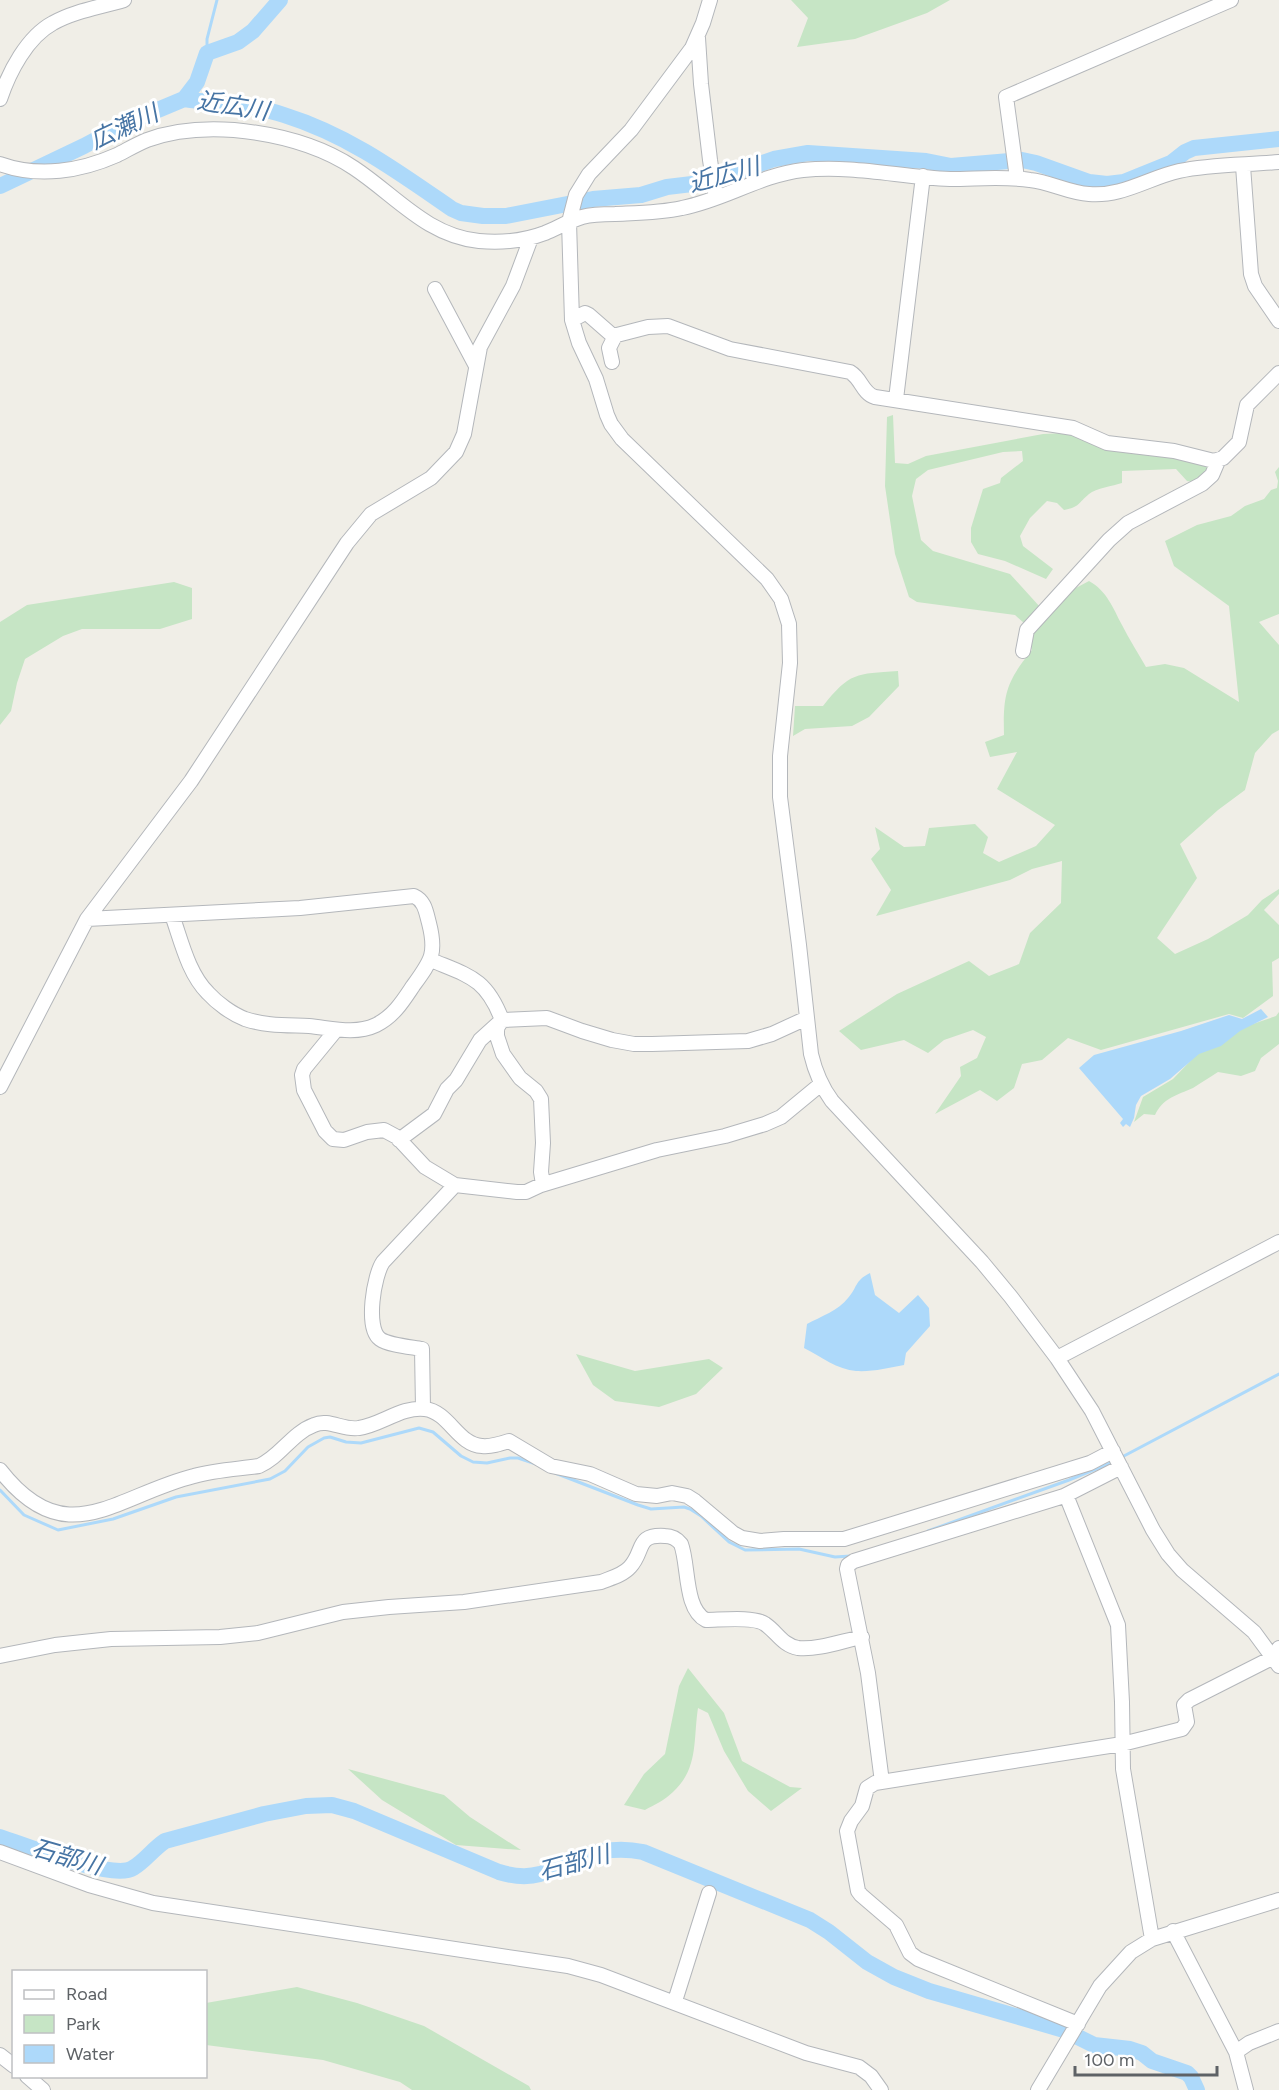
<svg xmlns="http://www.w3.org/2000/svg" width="1279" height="2090" viewBox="0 0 1279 2090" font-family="Figtree,'Noto Sans JP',sans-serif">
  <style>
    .green { fill: #c6e5c5 }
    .water { fill: #add9fa }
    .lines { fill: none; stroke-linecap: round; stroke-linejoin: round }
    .stream { stroke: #add9fa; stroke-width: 3 }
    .river { stroke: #add9fa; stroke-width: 16 }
    .minor-casing { stroke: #b4b7bb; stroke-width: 16 }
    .minor { stroke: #fff; stroke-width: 14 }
    .labels { text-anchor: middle; stroke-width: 6; stroke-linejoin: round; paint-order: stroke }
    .water-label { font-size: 24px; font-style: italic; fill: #4674a4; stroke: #fff }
  </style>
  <rect width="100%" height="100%" fill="#f0eee7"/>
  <path class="green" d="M791 0H950L927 13 855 39 797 47 808 18Z
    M893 415 895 463 908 464 926 456 1043 434 1065 433 1094 444 1141 448 1213 466 1197 483 1187 481 1176 469 1122 471V483C1113 486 1096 488 1089 494 1078 503 1080 507 1064 510L1057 503 1047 501 1030 518 1020 536 1023 546 1053 569 1046 579 1005 561 978 554 971 542V528L983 489 1000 483 1001 478 1023 461 1022 451 1003 452 928 470 916 479 912 496 921 540 933 551 1010 574 1040 607 1056 609 1074 589 1089 581C1107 591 1113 608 1122 625 1129 639 1138 653 1146 667L1165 664 1184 668 1239 702 1229 606 1174 566 1165 541 1197 525 1231 516 1245 506 1264 499 1271 490 1277 488 1278 481 1275 472 1279 467V614L1259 622 1279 645V730L1272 734 1255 753 1245 790 1218 810 1180 844 1197 878 1157 938 1175 954 1208 939 1248 915 1262 900 1279 889V894L1264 910 1279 925V958L1272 962 1273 996 1243 1018 1229 1014 1101 1050 1068 1038 1042 1060 1022 1064 1014 1088 997 1101 980 1090 935 1114 961 1076 960 1067 977 1058 986 1037 973 1030 944 1040 928 1053 904 1040 861 1050 839 1031 897 994 969 961 989 976 1019 964 1030 933 1061 903 1062 861 1032 869 1010 880 876 916 891 890 871 859 880 849 875 827 904 847 925 846 929 828 975 824 988 837 983 853 999 862 1036 846 1055 825 997 789 1017 752 990 757 985 742 1004 735C1003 694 1006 682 1032 650L1024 623 1015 615 917 602 909 597 895 554 885 486 887 417Z
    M174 582 192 588V619L160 629H82L63 636 25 659 17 683 11 711 0 725V622L27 605Z
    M898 671 899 686 869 717 852 726 805 729 793 736 795 706H823C850 672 856 674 898 671Z
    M1279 1012V1044L1261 1058 1255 1071 1241 1076 1218 1072C1210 1077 1201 1083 1193 1088 1177 1095 1163 1098 1155 1115L1144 1114 1134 1122 1143 1097 1173 1079 1198 1053 1244 1027 1276 1016Z
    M576 1354 635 1371 709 1359 723 1368 696 1394 659 1407 615 1401 593 1385Z
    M688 1668 724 1713 742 1761 790 1787 802 1788 771 1811 748 1791 724 1751 708 1713 698 1708C693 1740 699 1768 673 1792 665 1800 654 1805 645 1810L624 1805 644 1774 665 1754 679 1686Z
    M348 1769 444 1795 470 1817 521 1850 456 1845 382 1800Z
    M297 1987 357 2003 424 2026 529 2086 531 2090H412L400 2082 323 2060 206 2045V2003Z"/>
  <path class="water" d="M1261 1009 1268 1017 1240 1031 1221 1046 1199 1054 1170 1079 1141 1096 1136 1105 1134 1118 1130 1127 1126 1124 1123 1127 1120 1123 1123 1119 1079 1068 1094 1055 1181 1031 1229 1015 1242 1019Z
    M870 1273 875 1295 899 1313 918 1295 929 1308 930 1326 906 1353 904 1365C889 1368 872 1372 856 1371 838 1370 820 1356 804 1348L807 1324C820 1317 839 1310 848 1298 858 1287 854 1281 870 1273Z"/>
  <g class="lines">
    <path class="stream" d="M207 53V39L217 0
      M1122 1457 1279 1374
      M555 1473 638 1505 651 1509 684 1507 690 1509 701 1516 729 1542 745 1550 799 1549 835 1557 851 1556
      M0 1490 24 1515 58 1530 113 1519 176 1497 270 1479 285 1471 308 1447 324 1438 330 1437 346 1442 361 1443 419 1428 433 1432 461 1456 473 1462 487 1463 510 1458H518L536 1464
      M928 1531 1069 1480 1113 1462"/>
    <path class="river" d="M184 99C198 102 211 101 225 102 244 105 266 109 284 115 348 135 397 171 452 209L461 213 483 216H506L593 199 641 195 667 187 709 182 774 159 808 153 926 161 951 166 1022 160 1036 163 1089 182 1107 184 1124 182 1171 163 1185 152 1194 148 1279 139
      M0 186 84 146 129 122 184 99 197 82 207 53 238 42 253 31 280 0
      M0 1837C25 1845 113 1881 133 1868 145 1861 153 1849 165 1841L264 1814 306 1806 332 1805 354 1811 499 1872C512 1876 526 1878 540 1874 549 1872 558 1867 566 1863 591 1852 615 1846 643 1852L810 1920 829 1932 867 1962 894 1977 929 1991 1064 2030 1094 2045 1130 2049 1142 2053 1152 2061 1187 2073 1191 2077 1197 2090"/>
    <defs>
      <path id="minor" d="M710 0 703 23 692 48 631 130 589 174 576 195 569 222 572 320 579 343 596 379 607 415 611 424 622 439 767 579 781 599 789 624 790 663 780 756V797L799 945 811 1054C815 1071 821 1086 832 1101L982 1262 1011 1297 1057 1358 1092 1411 1153 1530 1168 1554 1182 1570 1254 1632 1279 1666
        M698 38 701 84 710 160 716 198
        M0 99C9 72 27 37 53 23 74 11 101 7 124 0
        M0 164C39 178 81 171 117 155 127 150 137 144 147 140 174 130 206 128 234 130 276 134 318 144 354 168 395 195 427 236 479 241 502 243 524 241 545 233 557 228 569 221 582 217 593 214 604 214 615 214 637 213 660 213 682 208 724 200 760 175 803 170 854 165 900 177 950 179 977 179 1003 176 1030 180 1050 182 1069 193 1089 194 1122 197 1148 178 1179 171 1211 164 1246 165 1279 162
        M1243 166 1251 274 1255 286 1279 321
        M1017 178 1006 97 1231 0
        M435 289 476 366
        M572 320 585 313 589 315 613 336 648 327 668 326 730 349 850 372C862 379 862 393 875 397L1073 428 1107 443 1174 451 1214 461 1223 458 1239 442 1247 405 1279 373
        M612 362 609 348 615 336
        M896 399 923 176
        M1023 651 1027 630 1109 540 1128 523 1202 484 1212 475 1218 461
        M87 919 300 908 414 896C425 901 426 912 429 923 437 954 431 961 413 986 403 1001 394 1016 376 1025 355 1035 331 1028 309 1026 287 1025 266 1026 245 1019 232 1014 217 1003 208 993 188 973 181 940 172 915
        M431 960C469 976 486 978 502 1020L497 1028V1036L503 1054 520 1078 536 1091 541 1099 543 1143 541 1172 543 1184
        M336 1030 304 1069 302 1075 304 1090 325 1131 333 1139 344 1140 367 1132 384 1130 397 1137 425 1167 455 1185 517 1192H526L541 1185 657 1150 725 1136 765 1124 781 1117 821 1084
        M0 1087 87 919 191 781 347 543 371 514 431 478 456 452 464 434 480 347 513 286 531 238
        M399 1140 434 1114 447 1089 456 1080 480 1040 502 1020 547 1018 582 1031 612 1040 634 1044H652L748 1041 772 1034 807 1018
        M1057 1358 1279 1242
        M423 1408 422 1349C411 1347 388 1345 380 1339 365 1328 374 1275 383 1262L455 1185
        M0 1470C66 1555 115 1496 194 1476 215 1470 238 1469 259 1466 280 1457 292 1433 314 1425 329 1418 343 1431 359 1428 381 1425 402 1406 425 1409 449 1412 458 1445 482 1446 491 1447 500 1444 509 1441L551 1466 590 1474 636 1494 657 1496 672 1493 687 1496 695 1501 733 1533 742 1538 760 1541 784 1539H844L1090 1463 1113 1451
        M1066 1495 1118 1625 1122 1702 1123 1769 1152 1939
        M0 1656 55 1645 111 1639 220 1637 258 1633 343 1612 389 1607 464 1602 601 1582C611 1578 623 1575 630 1567 645 1551 635 1534 665 1536 672 1536 677 1539 681 1544 689 1565 684 1609 706 1620 720 1620 754 1616 765 1624 777 1632 782 1645 798 1648 818 1650 842 1641 862 1637
        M882 1782 868 1673 847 1569 848 1565 854 1561 1064 1496 1121 1467
        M0 1852 89 1885 153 1903 521 1959 568 1966 601 1975 806 2053 859 2067 871 2076 881 2090
        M1173 1931 1236 2052 1246 2090
        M675 2001 709 1893
        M1078 2024 918 1959 910 1953 896 1925 861 1895 858 1891 847 1831 851 1821 862 1806 867 1788 875 1783 1122 1744 1182 1729 1187 1722 1184 1705 1189 1700 1274 1657 1279 1648
        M1236 2052 1249 2043 1279 2031
        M0 2055 14 2066
        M27 2076 43 2090
        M1038 2090 1100 1986 1131 1952 1152 1939 1279 1900"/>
    </defs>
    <use href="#minor" class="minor-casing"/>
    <use href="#minor" class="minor"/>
  </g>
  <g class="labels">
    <g class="water-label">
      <text transform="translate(233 106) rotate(9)" y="8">近広川</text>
      <text transform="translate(124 127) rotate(-25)" y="8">広瀬川</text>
      <text transform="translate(724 175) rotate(-15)" y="8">近広川</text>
      <text transform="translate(67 1857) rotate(16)" y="8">石部川</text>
      <text transform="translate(574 1863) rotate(-15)" y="8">石部川</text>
    </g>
  </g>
  <rect x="12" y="1970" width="195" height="108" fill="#ffffff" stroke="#bfc0c2" stroke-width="1.5"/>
  <rect x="24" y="1990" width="30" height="9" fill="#ffffff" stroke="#bfc0c2" stroke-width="1.5"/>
  <text x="66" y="2000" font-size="18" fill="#5e6266">Road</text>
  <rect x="24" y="2015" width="30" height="18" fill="#c6e5c5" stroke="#bfc0c2" stroke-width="1.5"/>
  <text x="66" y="2030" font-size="18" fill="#5e6266">Park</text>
  <rect x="24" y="2045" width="30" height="18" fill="#add9fa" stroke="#bfc0c2" stroke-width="1.5"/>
  <text x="66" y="2060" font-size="18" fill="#5e6266">Water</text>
  <path d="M1075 2066v9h142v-9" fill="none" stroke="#5e6266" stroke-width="3"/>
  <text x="1084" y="2066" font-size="18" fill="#5e6266" stroke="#ffffff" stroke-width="4.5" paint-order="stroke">100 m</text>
</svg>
